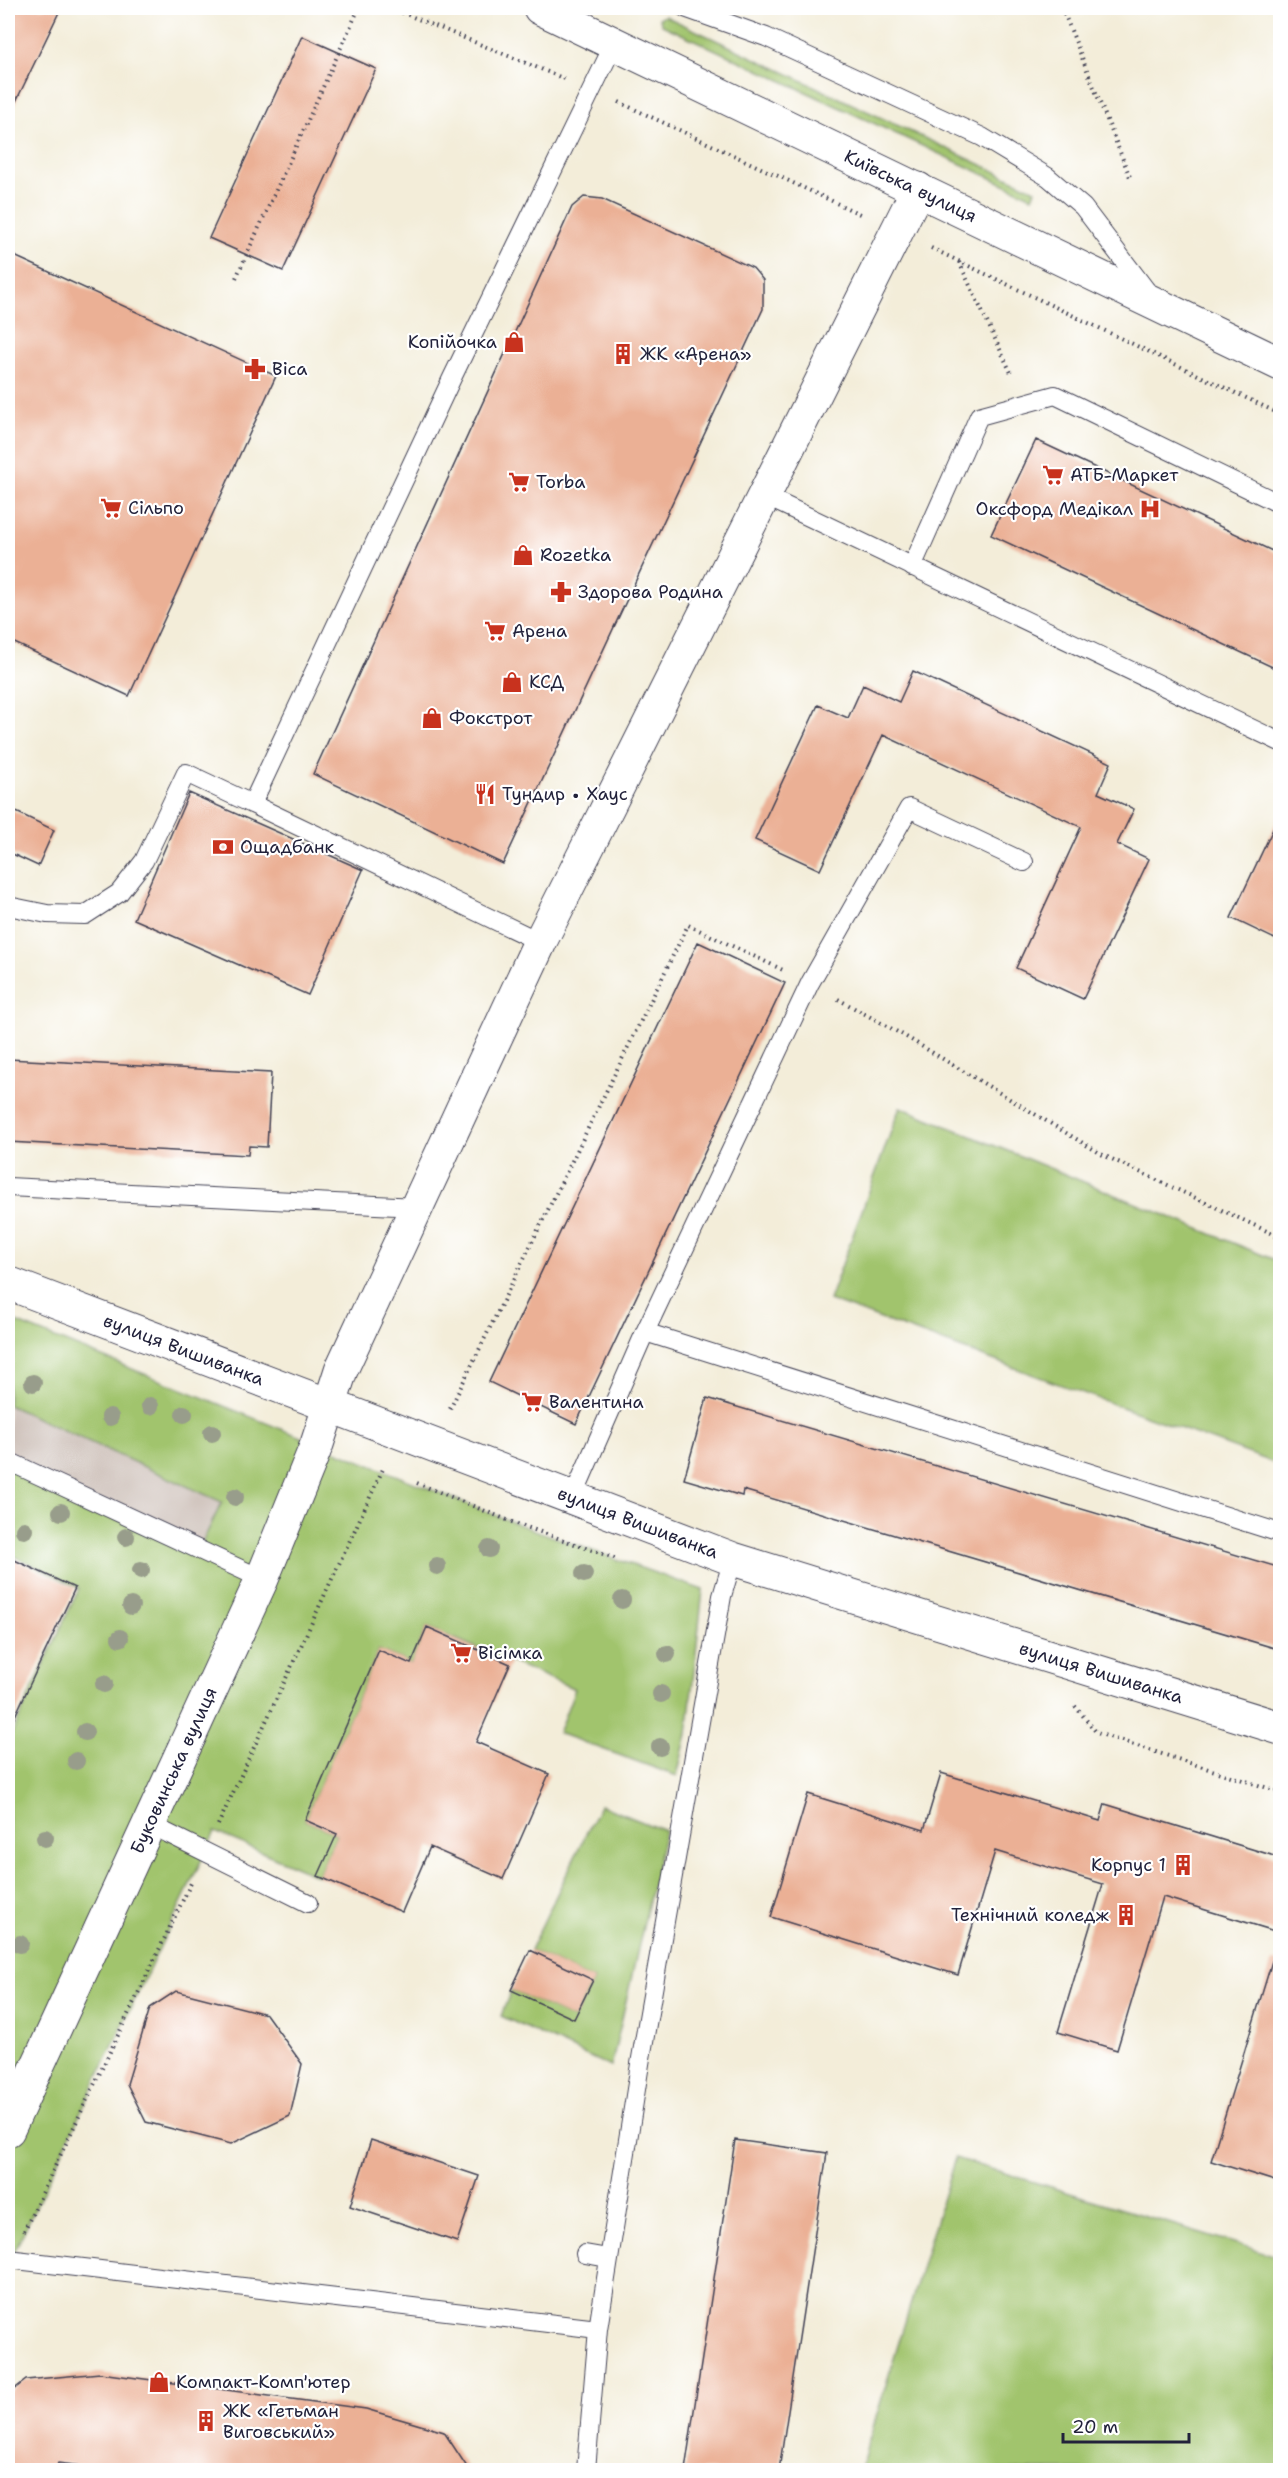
<svg xmlns="http://www.w3.org/2000/svg" width="1288" height="2478" viewBox="0 0 1288 2478" font-family="'Shantell Sans',sans-serif">
  <style>
    .industrial { fill: #cec1ba }
    .green { fill: #a1c46d; stroke: #627354; stroke-width: 1.5 }
    .building { fill: #ebb095 }
    .lines { fill: none; stroke-linecap: round; stroke-linejoin: round }
    .lane-casing { stroke: #414053; stroke-width: 20 }
    .street-casing { stroke: #414053; stroke-width: 35 }
    .primary-casing { stroke: #414053; stroke-width: 35 }
    .path { stroke: #414053; stroke-width: 4; stroke-dasharray: 1.5 4.5; stroke-linecap: butt }
    .lane { stroke: #fff; stroke-width: 18 }
    .street { stroke: #fff; stroke-width: 33 }
    .primary { stroke: #fff; stroke-width: 33 }
    .tree { fill: #989d8b }
    .labels { text-anchor: middle; stroke-width: 4.5; stroke-linejoin: round; paint-order: stroke }
    .street-label { font-size: 18px; fill: #22223b; stroke: #fff }
    .poi-label { font-size: 18px; fill: #22223b; stroke: #fff; text-anchor: start }
  </style>
  <rect width="100%" height="100%" fill="#fff"/>
  <filter id="ink" filterUnits="userSpaceOnUse"><feTurbulence type="fractalNoise" baseFrequency=".0167" numOctaves="2"/><feDisplacementMap in="SourceGraphic" scale="12" xChannelSelector="R" yChannelSelector="G"/><feConvolveMatrix kernelMatrix="1 2 1 2 8 2 1 2 1" color-interpolation-filters="sRGB"/></filter>
  <filter id="wash" filterUnits="userSpaceOnUse"><feTurbulence type="fractalNoise" baseFrequency=".008" numOctaves="4" result="noise"/><feDisplacementMap in="SourceGraphic" scale="24" xChannelSelector="R" yChannelSelector="G"/><feGaussianBlur stdDeviation="1.35" result="paint"/><feColorMatrix in="noise" values="0 0 0 0 0 0 0 0 0 0 0 0 0 0 0 0 0 1.4 0 .05"/><feComposite in="paint" operator="in"/></filter>
  <g filter="url(#wash)">
    <rect width="100%" height="100%" fill="#f3edd9"/>
    <path class="industrial" d="M8 1405 222 1502 199 1549 8 1461Z"/>
    <path class="green" d="M665 16 1035 190 1032 197 662 25 659 18Z
      M900 1107 1280 1262V1465L829 1300Z
      M8 1319 512 1522 703 1590 687 1734 677 1776 558 1733 575 1689 427 1627 411 1664 379 1650 305 1820 337 1834 318 1876 215 1832 8 2265V1742L79 1588 8 1553V1461L199 1549 222 1502 8 1405Z
      M600 1805 665 1831 611 2067 501 2016 511 1990 574 2019 593 1980 530 1950Z
      M955 2158 1280 2257V2470H860Z"/>
    <g id="blocks">
      <path class="building" d="M8 8H61L8 118Z
        M302 36 376 69 283 271 209 238Z
        M584 197 602 199 753 268 763 280V309L503 864 313 774 572 207Z
        M8 253 276 376 129 696 8 640Z
        M1036 440 1281 555V671L991 535Z
        M913 671 1111 763 1098 793 1134 809 1117 844 1149 859 1083 999 1016 968 1081 827 883 735 820 870 755 840 818 705 848 718 863 685 899 702Z
        M189 793 363 870 308 995 134 919Z
        M8 808 54 830 38 866 8 852Z
        M1281 812V942L1231 918Z
        M698 942 785 983 576 1424 489 1382Z
        M8 1059 271 1073 267 1147 249 1146 248 1155 8 1142Z
        M707 1398 1281 1568V1650L743 1490 742 1496 684 1479Z
        M8 1557 75 1588 8 1731Z
        M427 1627 510 1664 476 1742 549 1774 503 1879 430 1847 402 1912 318 1876 337 1834 305 1820 379 1650 411 1664Z
        M941 1773 1100 1821 1105 1804 1281 1858V1933L1163 1897 1117 2050 1058 2032 1103 1884 995 1851 958 1975 771 1917 808 1794 924 1830Z
        M530 1950 593 1980 574 2019 511 1990Z
        M1272 1961 1281 1962V2183L1211 2161Z
        M176 1991 266 2014 302 2064 290 2116 231 2144 146 2122 127 2084 150 2008Z
        M371 2140 479 2176 457 2242 350 2206Z
        M735 2140 827 2153 779 2470H685Z
        M100 2373 366 2409 444 2432 469 2470H116L58 2463 55 2470H8V2394L26 2380Z"/>
    </g>
  </g>
  <g filter="url(#ink)">
    <use href="#blocks" fill-opacity="0" stroke="#414053" stroke-width="1.5"/>
    <g class="lines">
      <defs>
        <path id="lane" d="M685 8 766 37 982 137 1048 177 1083 207 1149 294
          M765 496 1280 742
          M912 567 979 416 1055 395 1280 504
          M8 906 47 914 85 915 119 893 144 861 186 773 252 804
          M540 942 252 804 452 378 615 42
          M8 1187 417 1207
          M645 1332 1280 1533
          M8 1461 262 1579
          M572 1499 645 1332 810 983 909 808 1024 862
          M149 1824 308 1903
          M585 2254 608 2258
          M8 2259 598 2329 586 2470
          M598 2329 640 2064 722 1596 733 1559"/>
        <g id="street">
          <path id="s1" d="M8 1283 733 1559 1280 1728"/>
          <path id="s2" d="M8 2130 262 1579 317 1444 341 1370 540 942 918 189"/>
        </g>
        <g id="primary">
          <path id="s3" d="M540 8 1280 364"/>
        </g>
      </defs>
      <use href="#lane" class="lane-casing"/>
      <use href="#street" class="street-casing"/>
      <use href="#primary" class="primary-casing"/>
      <path class="path" d="M391 8 565 79
        M1062 8 1130 177
        M619 102 862 215
        M931 248 1280 414
        M959 262 1012 375
        M236 278 359 8
        M838 999 903 1035 1103 1155 1271 1233 1280 1239
        M450 1409 688 925 783 970
        M417 1483 512 1522 617 1559
        M1075 1706 1097 1733 1280 1792
        M218 1825 383 1469
        M24 2231 192 1881"/>
      <use href="#lane" class="lane"/>
      <use href="#street" class="street"/>
      <use href="#primary" class="primary"/>
    </g>
    <g class="tree">
      <circle cx="33" cy="1383" r="9"/>
      <circle cx="150" cy="1406" r="9"/>
      <circle cx="184" cy="1414" r="9"/>
      <circle cx="110" cy="1417" r="9"/>
      <circle cx="212" cy="1433" r="9"/>
      <circle cx="235" cy="1497" r="9"/>
      <circle cx="61" cy="1512" r="9"/>
      <circle cx="24" cy="1530" r="9"/>
      <circle cx="126" cy="1537" r="9"/>
      <circle cx="489" cy="1549" r="9"/>
      <circle cx="437" cy="1566" r="9"/>
      <circle cx="141" cy="1570" r="9"/>
      <circle cx="584" cy="1574" r="9"/>
      <circle cx="622" cy="1600" r="9"/>
      <circle cx="131" cy="1606" r="9"/>
      <circle cx="120" cy="1638" r="9"/>
      <circle cx="667" cy="1654" r="9"/>
      <circle cx="104" cy="1684" r="9"/>
      <circle cx="661" cy="1694" r="9"/>
      <circle cx="85" cy="1732" r="9"/>
      <circle cx="660" cy="1747" r="9"/>
      <circle cx="76" cy="1761" r="9"/>
      <circle cx="45" cy="1838" r="9"/>
      <circle cx="20" cy="1944" r="9"/>
    </g>
  </g>
  <defs>
    <symbol id="shop-bare" viewBox="-9 -9 18 18"><path d="M-5-2.5h2.3a2.7 3.5 0 0 1 5.4 0H5L5.5 6h-11ZM-1.5-2.5h3a1.5 2.3 0 0 0-3 0Z" fill="#c8321e" stroke="#fff" stroke-width="2.5" paint-order="stroke"/></symbol>
    <symbol id="building-bare" viewBox="-9 -9 18 18"><path d="M-4-6H4V6H1V3H-1V6H-4ZM-2.5-4.3h1.7v1.8h-1.7ZM.8-4.3h1.7v1.8H.8ZM-2.5-1h1.7V.8h-1.7ZM.8-1h1.7V.8H.8Z" fill="#c8321e" stroke="#fff" stroke-width="2.5" paint-order="stroke"/></symbol>
    <symbol id="pharmacy-bare" viewBox="-9 -9 18 18"><path d="M-2-6h4v4h4v4h-4v4h-4v-4h-4v-4h4Z" fill="#c8321e" stroke="#fff" stroke-width="2.5" paint-order="stroke"/></symbol>
    <symbol id="supermarket-bare" viewBox="-9 -9 18 18"><path d="M-6-5.5h2.5l.6 2H6L4.5 2H-2.5L-4.4-4H-6ZM-1.5 3.2a1.3 1.3 0 1 0 .1 0ZM3 3.2a1.3 1.3 0 1 0 .1 0Z" fill="#c8321e" stroke="#fff" stroke-width="2.5" paint-order="stroke"/></symbol>
    <symbol id="hospital-bare" viewBox="-9 -9 18 18"><path d="M-5-5h3v3.5h4V-5h3V5h-3V1.5h-4V5h-3Z" fill="#c8321e" stroke="#fff" stroke-width="2.5" paint-order="stroke"/></symbol>
    <symbol id="restaurant-bare" viewBox="-9 -9 18 18"><path d="M-5-6h1v4h1v-4h1v4h1v-4h1v5L-1.5 .5V6h-2V.5L-5-1ZM5-6V6H3V1.5H1.5Q1.5-4 5-6Z" fill="#c8321e" stroke="#fff" stroke-width="2.5" paint-order="stroke"/></symbol>
    <symbol id="bank-bare" viewBox="-9 -9 18 18"><path d="M-6-4H6V4H-6ZM0-2.3a2.3 2.3 0 1 0 0 4.6a2.3 2.3 0 1 0 0-4.6Z" fill="#c8321e" stroke="#fff" stroke-width="2.5" paint-order="stroke"/></symbol>
  </defs>
  <g fill-rule="evenodd">
    <use href="#shop-bare" x="499" y="327" width="30" height="30"/>
    <use href="#building-bare" x="608" y="339" width="30" height="30"/>
    <use href="#pharmacy-bare" x="240" y="354" width="30" height="30"/>
    <use href="#supermarket-bare" x="1038" y="460" width="30" height="30"/>
    <use href="#supermarket-bare" x="504" y="467" width="30" height="30"/>
    <use href="#supermarket-bare" x="96" y="493" width="30" height="30"/>
    <use href="#hospital-bare" x="1135" y="494" width="30" height="30"/>
    <use href="#shop-bare" x="508" y="540" width="30" height="30"/>
    <use href="#pharmacy-bare" x="546" y="577" width="30" height="30"/>
    <use href="#supermarket-bare" x="480" y="616" width="30" height="30"/>
    <use href="#shop-bare" x="497" y="667" width="30" height="30"/>
    <use href="#shop-bare" x="417" y="703" width="30" height="30"/>
    <use href="#restaurant-bare" x="470" y="779" width="30" height="30"/>
    <use href="#bank-bare" x="208" y="832" width="30" height="30"/>
    <use href="#supermarket-bare" x="517" y="1387" width="30" height="30"/>
    <use href="#supermarket-bare" x="446" y="1638" width="30" height="30"/>
    <use href="#building-bare" x="1168" y="1850" width="30" height="30"/>
    <use href="#building-bare" x="1111" y="1900" width="30" height="30"/>
    <use href="#shop-bare" x="144" y="2367" width="30" height="30"/>
    <use href="#building-bare" x="191" y="2406" width="30" height="30"/>
  </g>
  <g class="labels">
    <g class="street-label">
      <text dy="6" stroke="none"><textPath href="#s3" startOffset="411">Київська вулиця</textPath></text>
      <text dy="6" stroke="none"><textPath href="#s1" startOffset="188">вулиця Вишиванка</textPath></text>
      <text dy="6" stroke="none"><textPath href="#s1" startOffset="674">вулиця Вишиванка</textPath></text>
      <text dy="6" stroke="none"><textPath href="#s1" startOffset="1161">вулиця Вишиванка</textPath></text>
      <text dy="6" stroke="none"><textPath href="#s2" startOffset="396">Буковинська вулиця</textPath></text>
    </g>
    <g class="poi-label">
      <text x="497" y="348" text-anchor="end">Копійочка</text>
      <text x="640" y="360">ЖК «Арена»</text>
      <text x="272" y="375">Віса</text>
      <text x="1070" y="481">АТБ-Маркет</text>
      <text x="536" y="488">Torba</text>
      <text x="128" y="514">Сільпо</text>
      <text x="1133" y="515" text-anchor="end">Оксфорд Медікал</text>
      <text x="540" y="561">Rozetka</text>
      <text x="578" y="598">Здорова Родина</text>
      <text x="512" y="637">Арена</text>
      <text x="529" y="688">КСД</text>
      <text x="449" y="724">Фокстрот</text>
      <text x="502" y="800">Тундир • Хаус</text>
      <text x="240" y="853">Ощадбанк</text>
      <text x="549" y="1408">Валентина</text>
      <text x="478" y="1659">Вiсiмка</text>
      <text x="1166" y="1871" text-anchor="end">Корпус 1</text>
      <text x="1109" y="1921" text-anchor="end">Технічний коледж</text>
      <text x="176" y="2388">Компакт-Комп'ютер</text>
      <text x="223" y="2417">ЖК «Гетьман<tspan x="223" dy="21">Виговський»</tspan></text>
    </g>
  </g>
  <rect width="1288" height="2478" fill="none" stroke="#fff" stroke-width="30"/>
  <path d="M1063 2433v9h126v-9" fill="none" stroke="#22223b" stroke-width="3"/>
  <text x="1072" y="2433" font-size="18" fill="#22223b" stroke="#ffffff" stroke-width="4.5" paint-order="stroke">20 m</text>
</svg>
